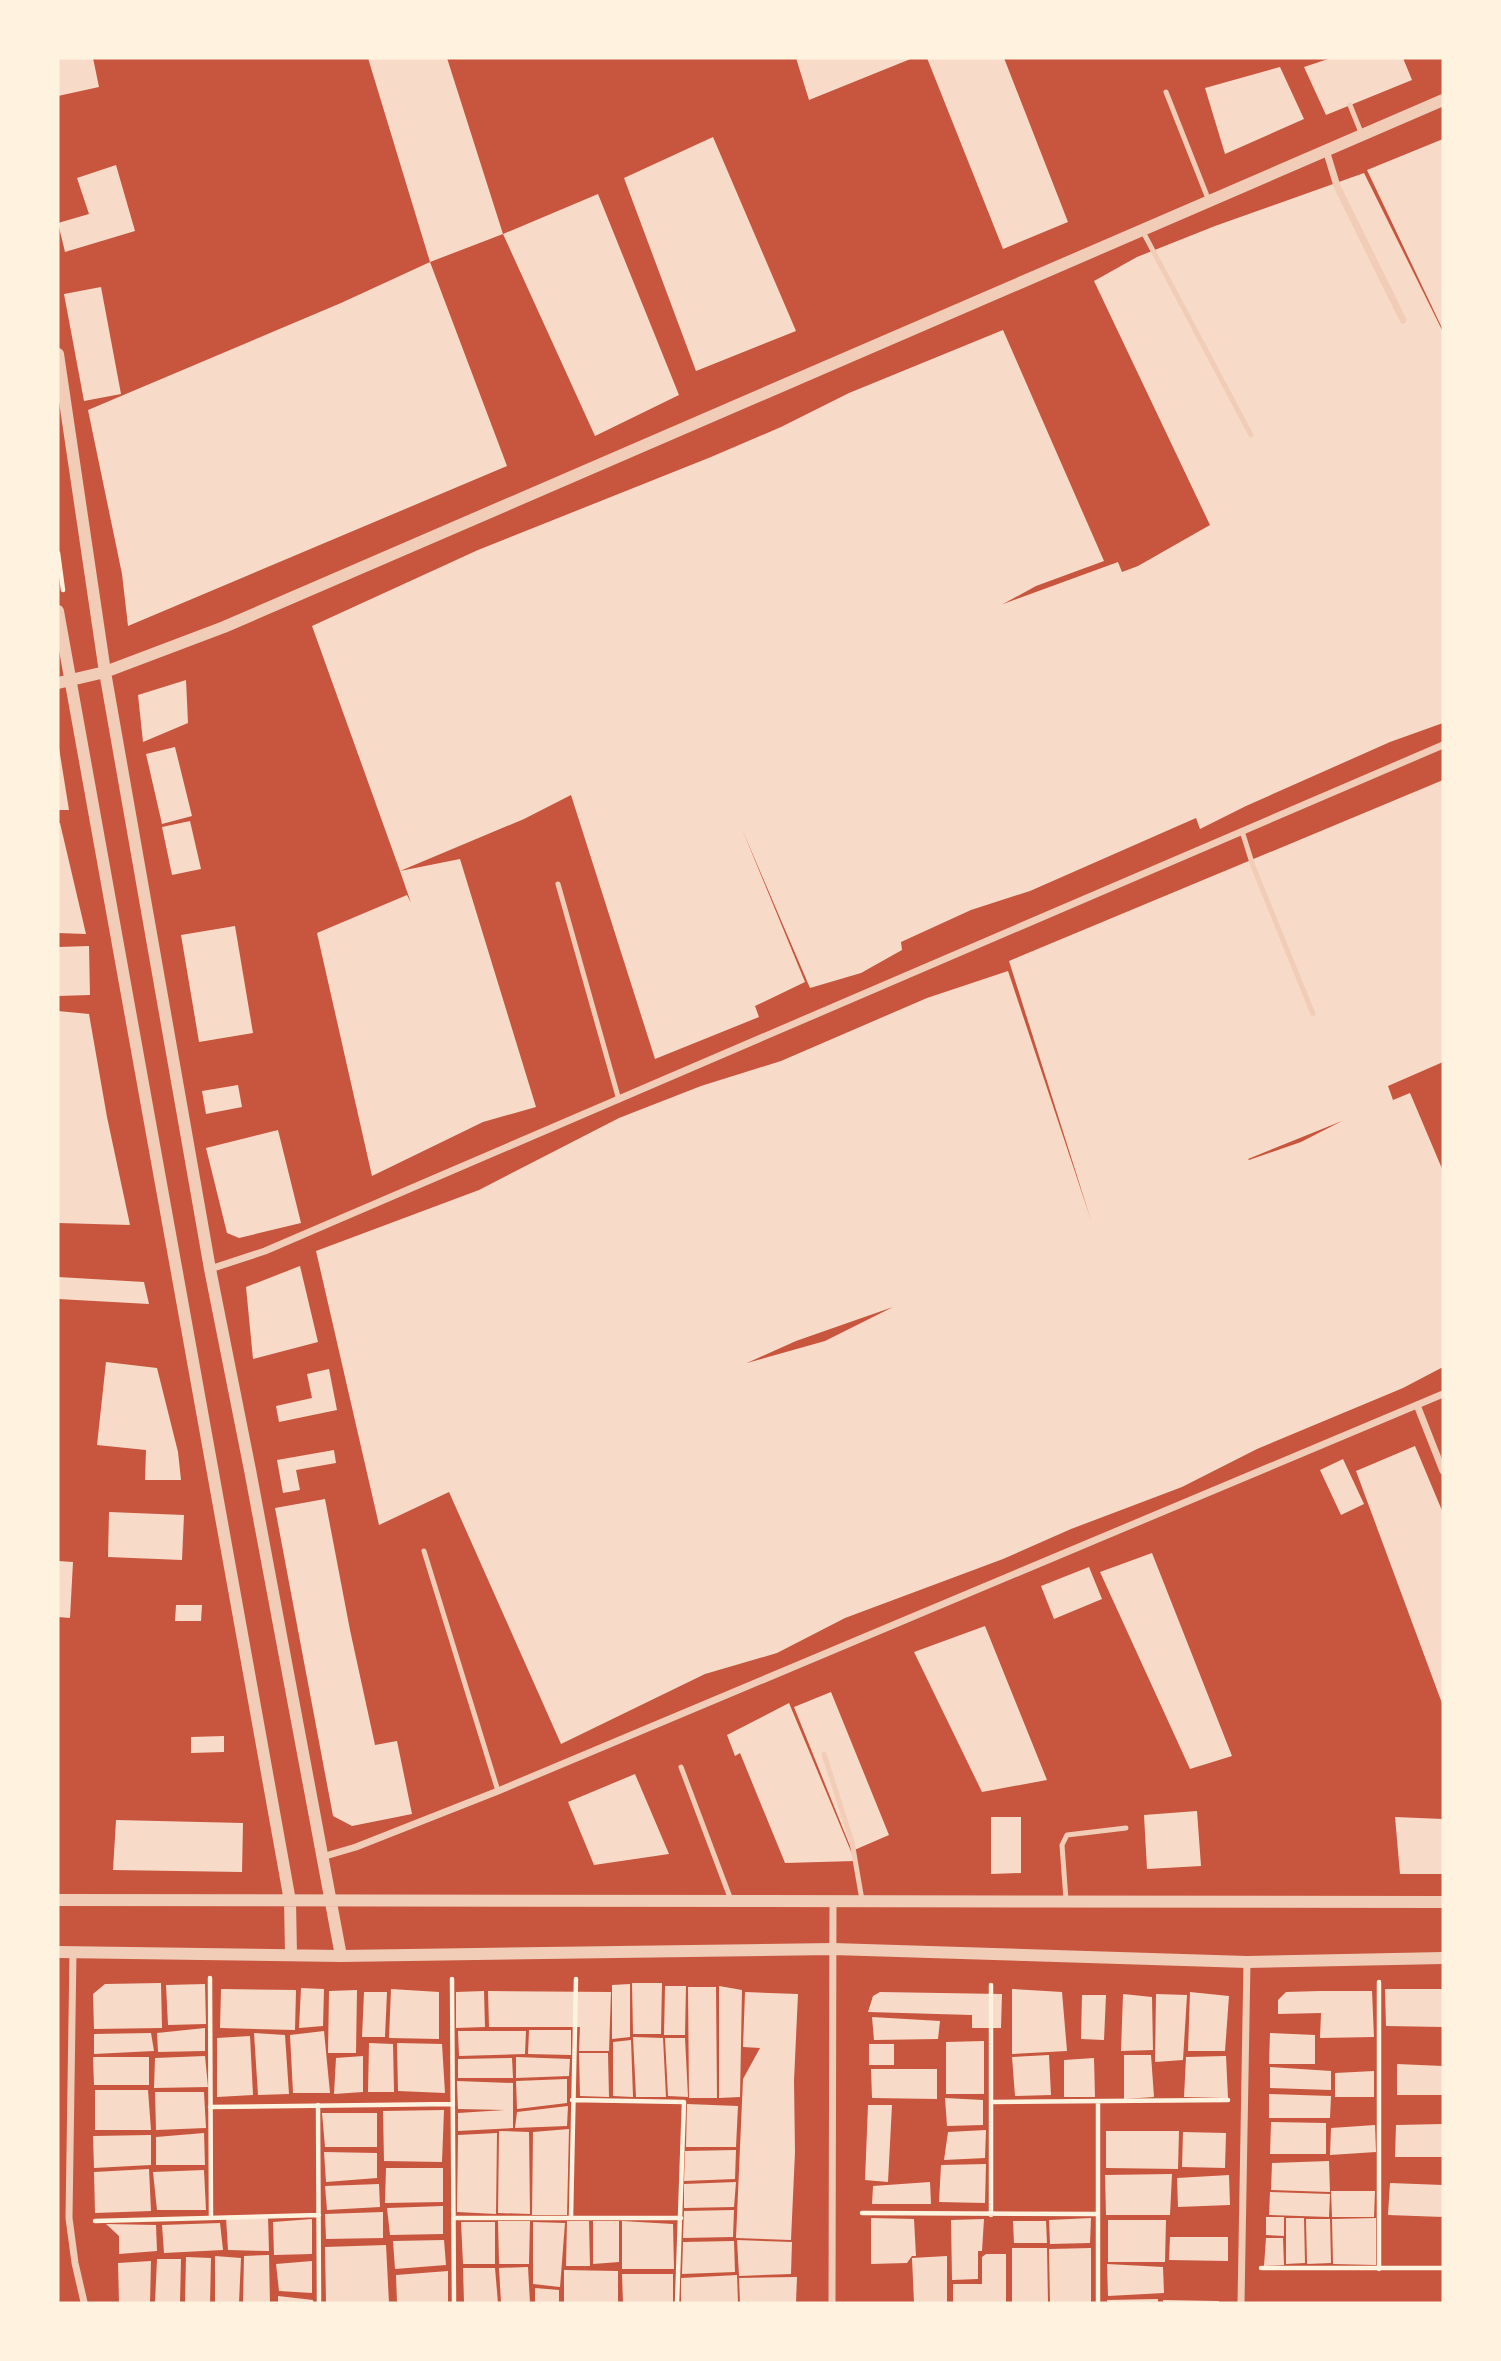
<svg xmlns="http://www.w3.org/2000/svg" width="1501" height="2361" viewBox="0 0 1501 2361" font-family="Helvetica,sans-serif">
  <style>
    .building { fill: #f7dbc8; fill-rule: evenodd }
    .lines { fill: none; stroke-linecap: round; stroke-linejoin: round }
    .path { stroke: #fff3e0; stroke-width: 4.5 }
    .service { stroke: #f1ccb7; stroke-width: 5 }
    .minor { stroke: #f1ccb7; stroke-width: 7 }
    .tertiary { stroke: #f1ccb7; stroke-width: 12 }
  </style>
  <rect width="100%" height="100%" fill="#c8553d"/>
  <path class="building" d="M58 58H93L99 87 58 96Z
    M368 58H447L503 234 430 262Z
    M796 58H913L809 100Z
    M927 58H1004L1068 222 1003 249Z
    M1331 58H1403L1412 80 1326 115 1304 67Z
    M1280 67 1304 119 1225 154 1205 88Z
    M713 137 796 331 696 371 624 178Z
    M1443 139V330L1367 170Z
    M116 165 135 231 65 252 58 223 89 214 77 178Z
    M1364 173 1443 332V723L1390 742 1246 806 1200 829 1196 818 1030 891 971 910 901 942 902 950 861 973 810 988 742 829 805 982 755 1006 759 1017 655 1059 571 795 524 819 400 871 312 626 478 550 711 457 781 427 849 393 1003 330 1104 561 1036 586 1003 604 1118 562 1122 572 1138 566 1210 525 1094 281 1137 257 1215 226Z
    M598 194 679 395 595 436 503 234Z
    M430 262 507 466 128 626 122 574 88 410 341 303Z
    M101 287 121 394 84 401 64 294Z
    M186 680 188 723 143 742 138 695Z
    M175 747 192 816 162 824 146 754Z
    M58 748H59L69 810H58Z
    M1443 780V1062L1388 1086 1393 1100 1410 1093 1443 1171V1367L1403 1388 1257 1449 1182 1487 1071 1529 1003 1559 845 1618 777 1653 705 1674 561 1744 449 1492 379 1525 316 1251 479 1190 619 1118 701 1086 781 1061 927 998 1008 971 1091 1220 1009 961ZM1342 1121 1301 1142 1249 1160 1248 1159ZM893 1307 825 1341 747 1363 796 1341Z
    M190 821 201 869 172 875 162 827Z
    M58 823H60L86 934 58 933Z
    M460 859 536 1107 483 1122 372 1176 317 933 407 895 411 903 400 871Z
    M235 926 253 1033 199 1042 181 935Z
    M89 946 90 995 58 996V947Z
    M58 1011 89 1014 107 1117 130 1225 58 1223Z
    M238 1085 242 1107 206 1114 202 1091Z
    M278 1130 301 1223 239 1238 227 1233 206 1148Z
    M300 1266 318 1342 253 1359 246 1287Z
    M58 1277 144 1282 149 1304 58 1299Z
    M106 1362 157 1368 178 1452 181 1480H145L146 1450 97 1445Z
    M329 1369 337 1410 279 1422 276 1406 312 1398 307 1374Z
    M1415 1446 1443 1513V1706L1356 1471Z
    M334 1450 336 1463 296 1470 300 1490 283 1493 277 1460Z
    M1343 1459 1364 1504 1341 1515 1320 1470Z
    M325 1499 350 1630 375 1745 397 1741 412 1814 352 1826 333 1816 275 1508Z
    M109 1512 184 1515 182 1560 108 1557Z
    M1152 1553 1232 1756 1190 1769 1100 1572Z
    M58 1561 73 1562 70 1618 58 1617Z
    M1089 1567 1102 1599 1054 1619 1041 1586Z
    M176 1605H202L201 1621H175Z
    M985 1626 1047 1780 982 1792 914 1652Z
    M831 1692 889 1835 852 1851 794 1707Z
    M789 1703 855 1861 785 1863 740 1753 735 1756 727 1735Z
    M224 1736V1752L191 1753V1737Z
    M635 1774 669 1854 594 1865 568 1802Z
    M1197 1811 1201 1866 1147 1869 1144 1815Z
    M991 1817H1021V1873L991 1874Z
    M1395 1817 1443 1819V1874H1400Z
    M116 1820 243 1823 242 1872 113 1870Z
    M161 1983 162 2028 94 2029 93 1994 105 1984Z
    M632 1983H662L661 2034H633Z
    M205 1984 206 2024 168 2025 166 1985Z
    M630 1984V2037L612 2039V1985Z
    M665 1986H686L685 2035H664Z
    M719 1986 742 1990 740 2097 719 2098Z
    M688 1987H716L717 2098H689Z
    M301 1988 324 1989 323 2026 299 2028Z
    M221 1989 296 1990 295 2030 220 2028Z
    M391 1989 439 1992V2039L389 2038Z
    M1012 1989 1062 1992 1067 2051 1012 2054Z
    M1385 1989H1443V2027L1386 2026Z
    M357 1990 356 2053H328L329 1991Z
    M484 1991 485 2027 456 2028V1992Z
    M488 1991 611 1992 609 2051H579L580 2027H489Z
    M1320 1991H1372L1374 2037 1320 2038 1321 2013 1278 2014V2000L1286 1992Z
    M364 1992H387L385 2037H362Z
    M745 1992 798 1994 794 2081 795 2152 791 2240 736 2238 743 2079 760 2048 743 2047Z
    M880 1992 1002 1994 1001 2028H972V2015L868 2012 873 1996Z
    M1190 1992 1229 1996 1225 2051H1188Z
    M1123 1994 1152 1997 1153 2050 1121 2051Z
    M1156 1994 1187 1995 1183 2060 1155 2062Z
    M1082 1995H1106L1104 2040 1081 2039Z
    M872 2017 940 2021 938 2039 874 2040Z
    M205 2028V2051L158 2052 157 2033Z
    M529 2030H571V2055L528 2054Z
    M324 2031 330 2093H293L290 2035Z
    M458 2031H526L525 2054 459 2056Z
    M151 2033 154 2051 94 2054V2034Z
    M254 2033 285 2035 289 2094 258 2095Z
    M1270 2033 1315 2035V2064H1269Z
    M250 2036 253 2095 217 2097V2038Z
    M633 2037 663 2038 666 2097H636Z
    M665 2038H685L688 2097 668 2096Z
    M631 2040 633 2097 613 2096V2042Z
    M984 2041V2094H946V2042Z
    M369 2043 393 2044 394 2092H368Z
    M397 2043 442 2044 445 2093 398 2091Z
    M869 2044H894V2065H869Z
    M579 2053H608L609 2097 580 2096Z
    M1049 2055 1051 2095 1015 2096 1012 2057Z
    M1124 2055H1151L1154 2097 1124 2099Z
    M205 2056 208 2087 154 2088 155 2058Z
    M363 2056V2092L334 2094 336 2058Z
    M1226 2056 1228 2098 1184 2097 1186 2057Z
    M93 2057H149V2085H94Z
    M516 2057 570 2059 569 2076 516 2078Z
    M512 2058 513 2078H458V2059Z
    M1094 2058 1095 2097H1064V2060Z
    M1397 2064 1443 2066V2095H1397Z
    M1270 2067 1331 2071V2090L1270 2088Z
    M871 2069H937V2099L872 2098Z
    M1374 2071V2097H1335V2073Z
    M567 2079V2103L517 2109 516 2081Z
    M457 2081 513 2083V2128L458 2131V2113L505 2110 458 2109Z
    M95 2090H148L151 2130H95Z
    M155 2092H204L206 2128 156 2130Z
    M1269 2094 1331 2096 1330 2118H1269Z
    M945 2098 983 2100V2125L947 2126Z
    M687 2104 738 2106 736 2147H686Z
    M868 2105H892L888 2182 865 2180Z
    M568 2106 567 2126 515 2128 517 2112Z
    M444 2110 442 2162 384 2161 383 2111Z
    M322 2113H377V2147H325Z
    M1271 2122 1326 2123V2154H1270Z
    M1443 2124V2157H1395L1396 2125Z
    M1375 2125 1376 2152 1330 2155 1331 2128Z
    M569 2129 567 2215H532L533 2132Z
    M986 2130 985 2158 944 2160 948 2132Z
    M499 2131 529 2132 530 2214 498 2213Z
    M1106 2131H1179L1178 2169 1106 2168Z
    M1183 2132 1226 2133 1225 2168 1182 2167Z
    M204 2133 205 2165H156V2137Z
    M497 2133 496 2214 457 2212 458 2135Z
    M151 2135V2165L94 2168 93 2136Z
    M736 2150 735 2179 684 2181 685 2151Z
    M324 2152 377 2153V2178L326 2182Z
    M1329 2161 1330 2192 1271 2190 1272 2163Z
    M986 2164 985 2203 939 2202 941 2165Z
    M386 2168H443V2202L385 2203Z
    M149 2169 151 2211 95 2213 94 2172Z
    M204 2170 206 2210H157L153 2172Z
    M1172 2174 1170 2215H1106L1105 2175Z
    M1229 2175 1230 2205 1178 2207 1177 2178Z
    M736 2182 734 2207 684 2208V2184Z
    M930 2182 931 2204H872L873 2186Z
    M1390 2183 1443 2185V2217L1388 2215Z
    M379 2184 380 2207 327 2210 325 2186Z
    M1331 2191H1375L1374 2217H1332Z
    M1270 2192 1330 2194 1329 2217 1269 2215Z
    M443 2206V2234L390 2235 387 2208Z
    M734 2210 733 2237 683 2238 684 2211Z
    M383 2212V2238L326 2239 325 2214Z
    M226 2217H268L269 2251 228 2250Z
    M1266 2217H1284V2236L1266 2235Z
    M871 2218 914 2219 916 2256H912L907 2263 871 2264Z
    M1091 2218 1090 2243 1050 2244 1049 2220Z
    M1286 2218H1304L1305 2263 1286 2264Z
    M1376 2218V2265L1333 2264 1332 2219Z
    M312 2219V2254L274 2255 273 2222Z
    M984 2219 982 2251H978V2279L952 2280 951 2220Z
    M1306 2219H1330L1331 2263 1307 2264Z
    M1108 2220H1166L1165 2262H1108Z
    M498 2221H530L529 2264H499Z
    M567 2221H589L590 2266H566Z
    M593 2221H619V2262L593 2264Z
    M622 2221 673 2224 674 2269H622Z
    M1013 2221H1046L1047 2243H1014Z
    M461 2222H495V2264H463Z
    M533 2222 565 2223 560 2287 533 2284Z
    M220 2223 223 2250 164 2253 162 2225Z
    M106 2224 156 2225 157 2251 119 2254V2236Z
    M1170 2237H1228V2261L1169 2260Z
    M1266 2238H1283L1284 2265 1264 2266Z
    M444 2240 446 2265 395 2269 393 2241Z
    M737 2240 792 2242 791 2274 739 2276Z
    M734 2241 735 2272 682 2274 683 2242Z
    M386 2245 389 2303H326L325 2247Z
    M1012 2248H1047L1048 2303H1012Z
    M1091 2248V2303H1050L1049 2249Z
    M986 2254H1006V2303H953V2284H982V2257Z
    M269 2255 270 2303H243L244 2256Z
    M215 2256 241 2258 239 2303H215Z
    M947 2256V2303H914L912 2258Z
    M186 2257 211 2258 210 2303H185Z
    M157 2259H181L180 2303H155Z
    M151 2261 150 2303H119L118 2263Z
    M312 2261V2293L279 2291 276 2264Z
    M1107 2264 1163 2267 1164 2293 1108 2296Z
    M528 2267 530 2303H501L499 2268Z
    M463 2268H495L498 2303H464Z
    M564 2270 618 2271V2303H564Z
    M448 2271V2303H397L396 2275Z
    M622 2274H673V2303H623Z
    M737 2275 738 2303H681V2278Z
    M797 2277 796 2303H740L739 2278Z
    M535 2288 559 2290V2303H535Z
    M278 2296 313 2300V2303H278Z
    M1158 2299V2303H1107V2300Z
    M1163 2300 1219 2301V2303H1163Z"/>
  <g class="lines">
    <path class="path" d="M58 553 63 590
      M210 1978 211 2218
      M452 1979 454 2303
      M1379 1982V2269
      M991 1985V2215
      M572 2100 684 2102 677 2303
      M991 2102 1228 2100
      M1098 2102V2303
      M318 2105 319 2303
      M210 2107 453 2104
      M862 2213 1097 2214
      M454 2218H681
      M571 2218 576 1979
      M95 2221 319 2215
      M1261 2268H1443"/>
    <path class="service" d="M1166 92 1209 201
      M1350 105 1362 135
      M1142 230 1251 435
      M1242 831 1253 866 1313 1014
      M558 884 619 1100
      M424 1551 498 1791
      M824 1754 852 1842 862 1900
      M681 1767 731 1900
      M1066 1900 1062 1845 1067 1835 1126 1828"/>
    <path class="minor" d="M1326 150 1337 186 1403 320
      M210 1269 265 1251 1443 745
      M1417 1405 1443 1471
      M322 1857 356 1847 498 1791 1443 1394
      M73 1952 69 2218 75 2263 84 2302
      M832 2303 833 1900
      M1241 2303 1247 1962"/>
    <path class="tertiary" d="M58 354 105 672 210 1269 250 1470 341 1956
      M58 611 290 1901 291 1955
      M58 683 105 672 224 627 1443 100
      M58 1900 1443 1902
      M58 1952 341 1956 833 1949 1247 1962 1443 1958"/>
  </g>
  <rect width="1501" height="2361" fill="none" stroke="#fff3e0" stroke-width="119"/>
</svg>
